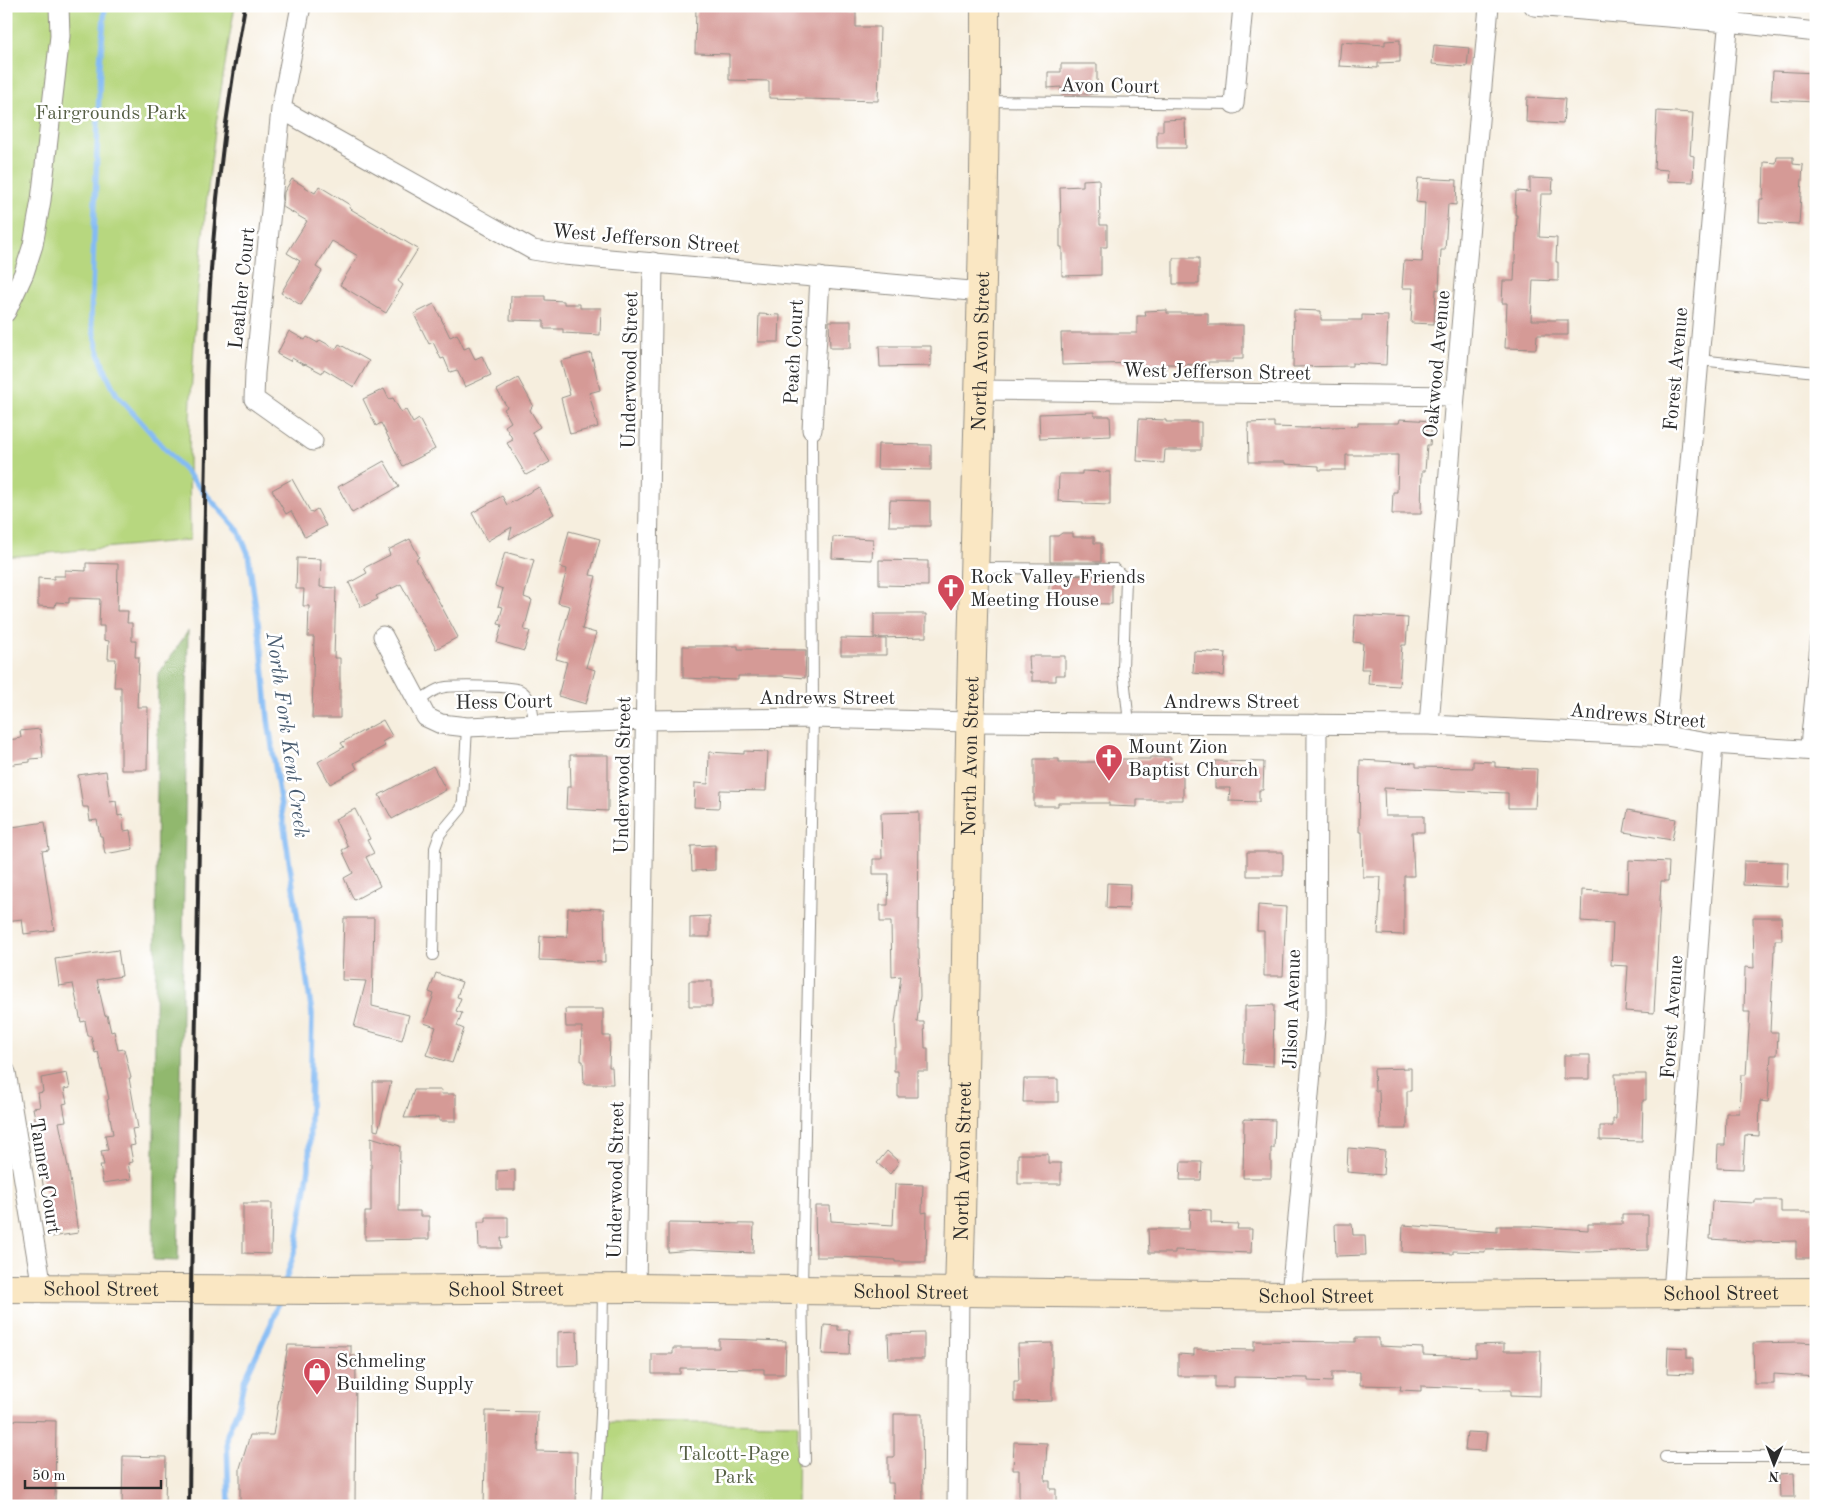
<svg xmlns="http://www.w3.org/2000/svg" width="1822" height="1512" viewBox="0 0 1822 1512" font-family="'Old Standard TT',serif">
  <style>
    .green { fill: #b7d77f; stroke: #718155 }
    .forest { fill: #91b86e; stroke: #5e724c }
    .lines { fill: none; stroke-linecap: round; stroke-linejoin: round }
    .stream { stroke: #84bbf4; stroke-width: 5.5 }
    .building { fill: #d59a96 }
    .lane-casing { stroke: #908c84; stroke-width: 12 }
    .street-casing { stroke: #908c84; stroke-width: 21 }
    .secondary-casing { stroke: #908c84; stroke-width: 30 }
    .lane { stroke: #fff; stroke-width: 10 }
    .street { stroke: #fff; stroke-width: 19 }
    .secondary { stroke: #fae7c3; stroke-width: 28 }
    .rail { stroke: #2b2b2b; stroke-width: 4 }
    .labels { text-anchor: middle; stroke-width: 5; stroke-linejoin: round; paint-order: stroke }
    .street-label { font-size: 20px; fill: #2b2b2b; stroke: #fff }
    .park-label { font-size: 20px; fill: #555f44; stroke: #fff }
    .poi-label { font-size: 20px; fill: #2b2b2b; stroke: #fff; text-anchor: start }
    .water-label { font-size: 21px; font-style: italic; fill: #4a5d71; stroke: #fff }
  </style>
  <rect width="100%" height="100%" fill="#fff"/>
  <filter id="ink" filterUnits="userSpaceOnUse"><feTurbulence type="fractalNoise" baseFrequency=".02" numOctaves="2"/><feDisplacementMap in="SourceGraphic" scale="10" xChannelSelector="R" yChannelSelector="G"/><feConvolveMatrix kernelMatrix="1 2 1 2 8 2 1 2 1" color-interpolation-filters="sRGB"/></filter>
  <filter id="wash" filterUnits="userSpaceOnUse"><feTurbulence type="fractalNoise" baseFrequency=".0096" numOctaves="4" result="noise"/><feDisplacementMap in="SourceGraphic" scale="20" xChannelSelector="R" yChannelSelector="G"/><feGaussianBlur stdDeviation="1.12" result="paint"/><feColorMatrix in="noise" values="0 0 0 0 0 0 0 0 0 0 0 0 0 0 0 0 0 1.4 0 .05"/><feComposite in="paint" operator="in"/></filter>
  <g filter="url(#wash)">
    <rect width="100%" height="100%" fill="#f6eede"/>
    <path class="green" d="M6 6H235C210 143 196 280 190 419 188 459 190 500 190 540L6 557Z
      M603 1422 798 1424 797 1506H600Z"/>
    <path class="forest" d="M188 631 178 1261 153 1260 158 675Z"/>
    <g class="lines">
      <path class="stream" d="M105 6 100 65 91 318C95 345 104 372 117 395L238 530 248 553 261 644 268 719 312 1014 309 1168 296 1247 285 1282
        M229 1506 227 1435 239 1405 244 1381 271 1324 280 1298"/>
    </g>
    <g id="blocks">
      <path class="building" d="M696 6H764V10L856 12V27H880L878 101 769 98V81L729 80V54L695 53Z
        M1400 40V62L1378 63V68L1339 66 1341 42 1385 45V41Z
        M1434 45 1469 48 1467 67 1432 64Z
        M1061 64H1097V94H1061V87L1048 88V72H1061Z
        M1773 71 1816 73V102L1771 100Z
        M1527 97 1565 99 1563 124 1526 122Z
        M1657 111 1693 113 1690 155 1694 156 1693 182 1667 181 1668 170 1654 169Z
        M1185 119 1186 148H1157V131H1163V120Z
        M1777 157H1793V164L1803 165 1799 224 1759 222 1760 199H1763L1764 162 1776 163Z
        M1418 178 1457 180 1456 205 1448 204 1445 250H1441L1439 290 1436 289 1434 324 1411 323 1413 288H1402L1404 261 1422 262 1425 203 1416 202Z
        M1530 178 1553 179 1552 194H1541L1539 237 1557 238 1556 262H1558V281L1533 280 1531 320H1568V335H1537L1536 349 1505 348 1507 303H1502L1503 281H1514L1517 215H1515L1516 191 1530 192Z
        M292 179 315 193 319 186 350 205 349 208 418 249 398 281 403 285 386 313 340 285 358 256 332 241 316 267 322 271 301 305 281 293 300 261 287 253 307 221 283 207 284 192Z
        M1099 179 1100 225H1107V247H1101V275L1062 276V247H1060V225H1061L1060 187 1083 186V180Z
        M1173 258H1199V284H1173Z
        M511 296H545V300L564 301V304H580V308H601L600 335 563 333V329H544V321L510 320Z
        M434 304 450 337 457 334 464 349 469 347 475 359 482 356 491 375 465 387 457 370 450 372 444 358 441 359 433 342 429 344 414 314Z
        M1167 310V313H1208V325H1243V359H1233V362H1208V365L1167 364V368H1138V363L1062 365 1061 333H1137V316H1146L1145 311Z
        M1294 310 1321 311V320H1362V315L1388 316 1386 365 1352 363V366L1293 367Z
        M759 314 780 315 779 342H758Z
        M829 321H851V348H830Z
        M289 331 305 340 307 337 318 343 320 340 336 349 339 344 369 361 354 387 324 369 322 373 305 364 304 365 292 358 290 361 277 354Z
        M879 346H931V366L880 367Z
        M591 353 600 390 589 393 598 427 570 434 561 398 570 395 561 361Z
        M518 378 533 405 530 410 540 427 532 432 550 462 526 475 507 443 513 440 505 426 511 422 504 409 507 407 497 390Z
        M384 389 389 399 393 398 401 412 406 410 413 423 419 419 435 449 403 466 381 423 376 426 363 399Z
        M1094 412V416H1110L1111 436 1040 439 1039 414Z
        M1139 419 1166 420V422H1201V450H1165L1164 463 1137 461Z
        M1400 419 1432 421 1430 445H1427L1425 471H1422L1421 514H1392L1393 492H1397L1398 455H1346V470H1319V466L1285 464V462H1249L1248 423 1274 422V427L1305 428 1358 426V423H1399Z
        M878 444 931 445V470L877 469Z
        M384 461 399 487 352 513 338 487Z
        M1082 471 1110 472V505L1083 504V502L1058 501 1059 474H1082Z
        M292 479 311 513 317 509 326 526 305 537 291 511 286 514 272 490Z
        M539 487 554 514 509 539 512 527 487 541 472 513 502 496 507 505Z
        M890 500 930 501V526H889Z
        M569 531 600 539 590 575 596 576 582 629 596 633 586 667 595 670 586 704 558 696 567 662 556 659 570 606 558 603 567 569 560 567Z
        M1062 533H1073V537H1094V543H1101V562H1050V536H1058Z
        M833 537 873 539 872 560 832 558Z
        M410 539 419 557 416 559 458 637 436 649 401 584 376 596 378 599 361 607 349 583 367 573 364 568 390 555 388 550Z
        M505 552 534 560 524 597 532 600 524 630 530 631 524 651 497 643 502 625 498 624 503 607 498 606 503 589 495 586Z
        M297 558 321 559 320 587 336 588 334 658H340V718H312L314 637H308L309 606H303L304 589H296Z
        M879 560 928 561V586L879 585Z
        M86 563 118 564 117 611H128L127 623H132V641H136L135 657H139L137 707H148L147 770H121V687H114L116 659H108L109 641 104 640V626H99L100 599 69 598V603L56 602 55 607 38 606V578L54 579V576H65V570L86 571Z
        M1050 575 1101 576V582H1112V604L1066 603V600H1048Z
        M874 614H926V637L874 638Z
        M1355 615 1408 618 1406 645H1402L1399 686 1368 684 1369 669H1361L1363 643 1353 642Z
        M841 638 886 639V655H841Z
        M683 646H738V649L806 650 805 678 781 676H738V680L683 678Z
        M1194 651 1226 653 1224 676 1193 673Z
        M1029 656H1065V675H1056V681H1032V673H1030Z
        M383 720 392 736 382 742 385 746 354 763 357 769 330 784 318 762 344 747 341 743Z
        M40 729 43 758 30 759V762L6 765V745H9V740L21 738 20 731Z
        M744 751 768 752 766 791 720 790 719 808 694 807 695 783 708 784 709 752 744 754Z
        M570 755H608V811L566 809 567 787H571Z
        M1150 757H1171L1170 763H1183V800H1137V807L1109 806V803H1058V806H1034V759H1059V762H1109V759H1150Z
        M1360 760 1416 763V767L1473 768V761L1495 762V767L1537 769 1535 808H1508V793L1384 788 1385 816H1424V832H1412L1414 876H1404V935L1378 934 1381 877H1363L1362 832H1359Z
        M1215 761 1264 762 1263 790H1259V802L1229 801 1230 788H1215Z
        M433 766 446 790 392 819 379 795Z
        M106 771 110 802 116 801 118 816 122 815 124 831 130 830 133 849 105 854 102 836H100L97 820 90 821 88 807H83L78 775Z
        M355 809 370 839 367 840 374 853 366 857 380 886 354 900 344 878 353 873 342 850 348 847 335 819Z
        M1628 810 1676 819 1672 840 1624 832Z
        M919 812 918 948H919L920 996 917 1022H924L925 1048H928V1071H917V1097H898V1071H894V1048H896L895 1023 901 976 892 977 891 922H880V905H888L889 874H873V859H882L881 813Z
        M45 822 49 850 42 851 54 930 24 934 22 919 6 921V828Z
        M715 845V870L692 871 691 846Z
        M1247 852H1283V876H1247Z
        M1629 860 1669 862 1668 881H1661L1654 1013 1625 1011 1628 966 1611 965 1613 923 1581 921 1582 890 1628 893Z
        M1744 861 1788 862 1787 887 1743 885Z
        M1107 883 1130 884 1129 909 1106 908Z
        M1258 905 1286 907 1283 976H1264V931H1257Z
        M568 908 604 909 605 962 539 960 540 936 567 937Z
        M710 916V937H690V917Z
        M1753 917H1781L1782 940H1775V951H1774L1770 1032H1778L1777 1055H1771L1768 1102 1760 1101 1759 1136 1745 1135 1743 1169 1717 1168 1718 1145H1725L1726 1113H1739L1741 1075H1746L1750 1012H1744L1745 967 1754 968Z
        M344 918H374L372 1006 409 1015 402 1040 354 1027 366 981 342 980Z
        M118 950 122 976 97 980 105 1016 107 1015 111 1032 114 1031 118 1050 124 1049 131 1078H129L138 1128 132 1129 135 1145 130 1146 133 1162 128 1163 131 1179 103 1183 100 1165H104L101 1151 108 1150 105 1135 113 1134 107 1100 109 1099 98 1052 95 1053 91 1036H88L85 1021 81 1022 73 984 59 986 55 959Z
        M436 973 462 982 457 997 461 998 456 1011 462 1013 457 1026 464 1029 452 1063 426 1055 436 1027 424 1023 434 994 429 992Z
        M689 981H712V1006H689Z
        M1274 1005 1273 1066 1243 1064 1244 1050H1245V1006Z
        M565 1009H603V1036H610L609 1067H612L613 1084H584L583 1061H581L582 1027H566Z
        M1564 1055H1590V1079H1564Z
        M1411 1068V1091H1407V1129H1380L1379 1091H1375L1374 1069Z
        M67 1073 70 1088 64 1089 67 1103 63 1104 66 1121 59 1122 69 1172 78 1233 51 1237 39 1158H37L31 1124 36 1123 33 1108 40 1107 38 1093 43 1092 41 1078Z
        M1615 1074H1646V1100H1643L1642 1141 1600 1140V1126H1613V1119H1616Z
        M1024 1079H1058V1102H1023Z
        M373 1082H391L378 1131 374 1130Z
        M414 1090H442L441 1094H456V1121H439V1117L404 1118Z
        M1244 1119 1275 1120 1274 1148H1271V1178H1243Z
        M371 1137 400 1146 399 1211H420V1216H429V1239L365 1240V1212H371Z
        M1348 1148 1385 1151 1383 1175 1347 1172Z
        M887 1151 899 1162 890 1174 877 1163Z
        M1018 1154H1048V1163H1061V1184H1018Z
        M1181 1162H1202L1201 1180H1180Z
        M515 1170V1190H497V1171Z
        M895 1184 923 1185 922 1213 927 1212 926 1262H895V1260L840 1257H816L815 1206H830L831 1221 893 1225Z
        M1755 1200H1781V1212H1812V1220H1816V1258H1796V1241L1755 1242 1710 1239 1712 1201 1755 1203Z
        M243 1203H272L271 1254 243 1253Z
        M1190 1209 1211 1210V1223L1238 1224 1237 1229H1252L1251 1253 1175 1250V1253H1149L1148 1229H1189Z
        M1622 1215H1648V1250L1589 1252 1529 1249 1485 1250V1252L1453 1251V1254L1402 1252 1403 1225 1497 1232V1226H1529L1588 1230V1224H1622Z
        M486 1217H508V1238H501L502 1248H479L478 1222H486Z
        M668 1223 754 1224 753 1253 691 1250 668 1252Z
        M1335 1224H1352L1353 1235H1365L1366 1255 1336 1256Z
        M824 1325 838 1326V1330H850L849 1355 822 1354Z
        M577 1331 578 1365 558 1366V1332Z
        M924 1333V1359H889L888 1334Z
        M1355 1338H1379V1346L1423 1348V1355L1476 1357V1345L1504 1344V1351H1541L1540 1396 1511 1395V1390H1480V1388L1421 1386V1391L1400 1390 1401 1386 1360 1385V1372H1332V1382L1308 1381V1378L1234 1377V1387H1215V1376H1178V1354L1194 1355V1349L1254 1350V1341L1355 1342Z
        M719 1339 786 1341 785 1374H764V1369L680 1368V1374H652V1354H673V1348H719Z
        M1799 1342 1816 1343V1377L1774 1374V1384H1754L1753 1343Z
        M1052 1343V1401L1014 1402V1381H1019L1018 1344Z
        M288 1345 351 1346V1356H356L355 1505 240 1506V1468L250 1435H273Z
        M1668 1347 1687 1348V1358H1693V1374L1667 1373Z
        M486 1411 538 1412 537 1451 577 1452 576 1506H484Z
        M894 1414H922L923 1506H894L893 1483H888V1457H894Z
        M6 1420 56 1421 55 1506H6Z
        M1467 1432 1487 1433 1485 1451 1465 1450Z
        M1014 1442 1047 1443 1045 1481H1050V1489H1056V1506H1019V1470H1013Z
        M123 1456 166 1457 165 1506H122Z
        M1794 1473 1795 1497H1780L1779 1474Z"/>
    </g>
  </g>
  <g filter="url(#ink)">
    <use href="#blocks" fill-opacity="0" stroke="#908c84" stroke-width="1"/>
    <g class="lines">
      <defs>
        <path id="lane" d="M987 101 1234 104
          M1699 360 1816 372
          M975 568 1115 569 1126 579 1123 668 1129 723
          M418 702C425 697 433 690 441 688 449 685 513 686 520 690 532 696 533 713 534 724
          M1805 751 1816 639
          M433 955 435 848 440 834 461 809 463 800 467 727
          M1665 1457H1816
          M805 1461 802 1289 813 718 812 430
          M596 1506 601 1414 603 1289"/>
        <path id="street" d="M301 6 281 109 255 373 254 399 313 441
          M1534 6 1728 22 1816 32
          M1234 104 1243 6
          M281 109 533 250 564 255 982 292
          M6 312 24 273 33 245 41 200 60 36 59 6
          M979 390 1455 396
          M812 430 820 277
          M383 636 426 717 441 724 467 727 646 720 813 718 970 722 1429 725 1666 736 1713 744 1816 751
          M1429 725 1455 396 1489 6
          M1666 736 1730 6
          M6 1072 42 1288
          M636 1288 653 262
          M1673 1293 1713 744
          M1291 1296 1316 1017 1317 724
          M957 1506 959 1292"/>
        <g id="secondary">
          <path id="s1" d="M6 1288 322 1290 636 1288 1291 1296 1816 1292"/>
          <path id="s2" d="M959 1292C965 1094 966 896 971 698 976 467 986 237 985 6"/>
        </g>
      </defs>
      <use href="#lane" class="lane-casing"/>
      <use href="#street" class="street-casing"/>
      <use href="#secondary" class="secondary-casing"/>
      <use href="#lane" class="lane"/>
      <use href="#street" class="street"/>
      <use href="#secondary" class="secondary"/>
      <path class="rail" d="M189 1506 191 1290 206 451C204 302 217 153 245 6"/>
    </g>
  </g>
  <defs>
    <symbol id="church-pin" viewBox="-11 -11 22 30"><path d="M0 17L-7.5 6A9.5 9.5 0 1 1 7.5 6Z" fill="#d1495b" stroke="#fff"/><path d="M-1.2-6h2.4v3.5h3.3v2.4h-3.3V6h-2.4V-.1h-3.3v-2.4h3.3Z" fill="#fff"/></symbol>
    <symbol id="shop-pin" viewBox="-11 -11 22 30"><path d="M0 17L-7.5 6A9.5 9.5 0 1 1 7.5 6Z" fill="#d1495b" stroke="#fff"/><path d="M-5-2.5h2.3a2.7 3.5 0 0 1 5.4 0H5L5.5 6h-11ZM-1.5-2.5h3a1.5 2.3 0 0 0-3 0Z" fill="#fff"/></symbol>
  </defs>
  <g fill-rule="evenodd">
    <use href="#church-pin" x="935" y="572" width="32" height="43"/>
    <use href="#church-pin" x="1093" y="742" width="32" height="43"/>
    <use href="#shop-pin" x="301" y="1356" width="32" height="43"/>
  </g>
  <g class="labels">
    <g class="street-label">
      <text transform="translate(1110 85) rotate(1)" y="7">Avon Court</text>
      <text transform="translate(646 238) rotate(5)" y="7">West Jefferson Street</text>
      <text transform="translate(241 288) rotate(-84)" y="7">Leather Court</text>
      <text dy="7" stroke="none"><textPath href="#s2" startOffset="941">North Avon Street</textPath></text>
      <text transform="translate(793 352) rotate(-87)" y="7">Peach Court</text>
      <text transform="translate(1436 364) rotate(-85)" y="7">Oakwood Avenue</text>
      <text transform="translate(1675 369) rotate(-85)" y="7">Forest Avenue</text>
      <text transform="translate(629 370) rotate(-89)" y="7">Underwood Street</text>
      <text transform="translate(1217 371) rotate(1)" y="7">West Jefferson Street</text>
      <text x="827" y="704">Andrews Street</text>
      <text transform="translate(504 701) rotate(-1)" y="7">Hess Court</text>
      <text x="1231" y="708">Andrews Street</text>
      <text transform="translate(1638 715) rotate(5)" y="7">Andrews Street</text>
      <text dy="7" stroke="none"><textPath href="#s2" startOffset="536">North Avon Street</textPath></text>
      <text transform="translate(622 775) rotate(-89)" y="7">Underwood Street</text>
      <text transform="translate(1291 1009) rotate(-88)" y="7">Jilson Avenue</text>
      <text transform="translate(1671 1017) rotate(-86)" y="7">Forest Avenue</text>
      <text dy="7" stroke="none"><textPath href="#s2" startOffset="131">North Avon Street</textPath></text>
      <text transform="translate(46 1176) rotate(81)" y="7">Tanner Court</text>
      <text transform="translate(615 1180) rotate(-89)" y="7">Underwood Street</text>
      <text dy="7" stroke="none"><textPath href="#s1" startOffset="95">School Street</textPath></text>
      <text dy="7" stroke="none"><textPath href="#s1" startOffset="500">School Street</textPath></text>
      <text dy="7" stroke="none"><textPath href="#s1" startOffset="905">School Street</textPath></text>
      <text dy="7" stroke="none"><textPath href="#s1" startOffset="1715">School Street</textPath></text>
      <text dy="7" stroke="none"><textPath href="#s1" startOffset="1310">School Street</textPath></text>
    </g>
    <g class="park-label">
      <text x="111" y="119">Fairgrounds Park</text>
      <text x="734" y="1460">Talcott-Page<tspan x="734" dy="23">Park</tspan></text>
    </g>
    <g class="poi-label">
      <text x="970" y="583">Rock Valley Friends<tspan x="970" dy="23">Meeting House</tspan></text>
      <text x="1128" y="753">Mount Zion<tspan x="1128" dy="23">Baptist Church</tspan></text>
      <text x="336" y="1367">Schmeling<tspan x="336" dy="23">Building Supply</tspan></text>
    </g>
    <g class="water-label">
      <text transform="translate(288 735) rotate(82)" y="7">North Fork Kent Creek</text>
    </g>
  </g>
  <rect width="1822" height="1512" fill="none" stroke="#fff" stroke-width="25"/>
  <g transform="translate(1774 1464) rotate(181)" stroke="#ffffff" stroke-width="4" paint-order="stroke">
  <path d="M0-4L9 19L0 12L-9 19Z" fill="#2b2b2b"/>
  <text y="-8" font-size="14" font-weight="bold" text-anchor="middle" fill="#2b2b2b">N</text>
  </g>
  <path d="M25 1480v8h136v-8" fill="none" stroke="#2b2b2b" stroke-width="2.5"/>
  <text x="32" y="1480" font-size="15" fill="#2b2b2b" stroke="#ffffff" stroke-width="4" paint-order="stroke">50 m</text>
</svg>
